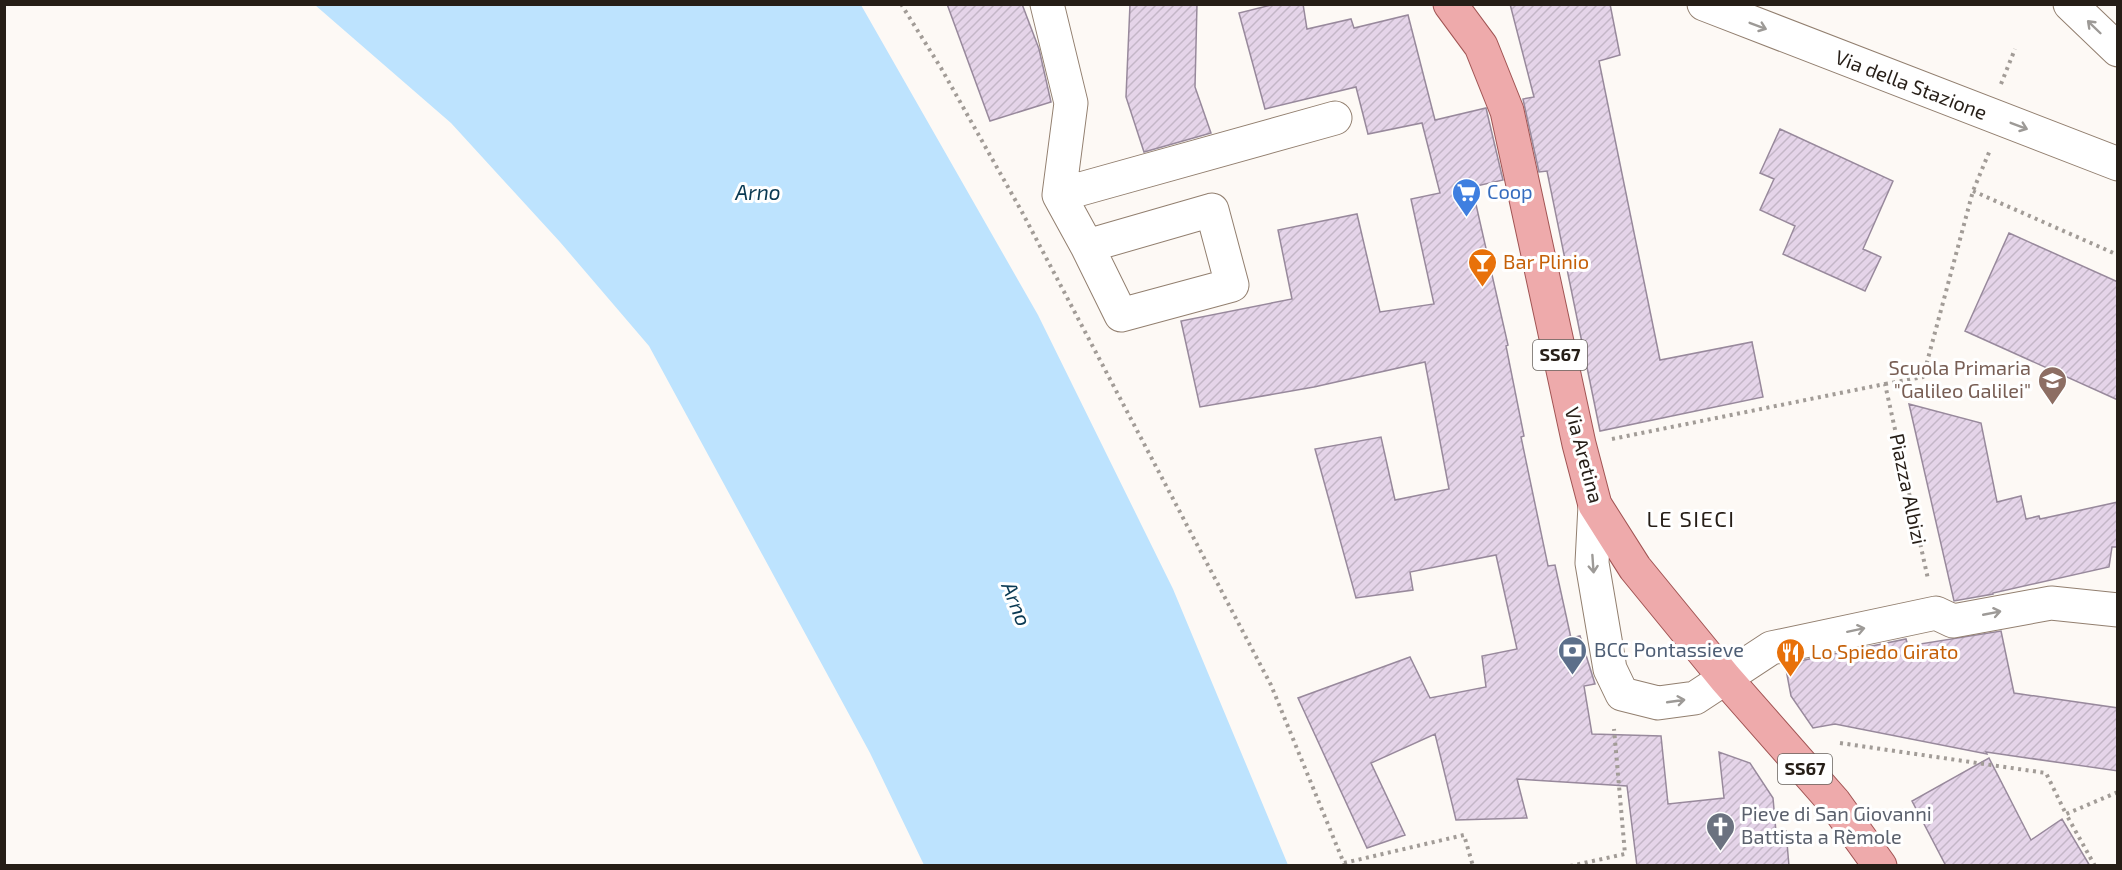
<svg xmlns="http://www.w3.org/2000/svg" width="2122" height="870" viewBox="0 0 2122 870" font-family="'Exo 2',sans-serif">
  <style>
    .water { fill: #bde3fe }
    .building { fill: url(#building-hatch); stroke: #98899c; stroke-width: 1.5 }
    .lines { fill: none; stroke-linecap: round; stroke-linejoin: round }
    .minor-casing { stroke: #927f6f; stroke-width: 35 }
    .major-casing { stroke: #a15453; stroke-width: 35 }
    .path { stroke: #a29c97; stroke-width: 4; stroke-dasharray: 3 4.5; stroke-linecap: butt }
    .minor { stroke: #fff; stroke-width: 33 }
    .major { stroke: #eeaaab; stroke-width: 33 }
    .oneway { stroke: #9d9a97 }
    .labels { text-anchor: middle; stroke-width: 6; stroke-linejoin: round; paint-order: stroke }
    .shield { fill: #fff; stroke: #67625d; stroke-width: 1.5 }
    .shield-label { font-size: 18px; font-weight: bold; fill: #261e17 }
    .street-label { font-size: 20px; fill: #261e17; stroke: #fff }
    .shop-label { font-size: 20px; fill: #366cbe; stroke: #fff; text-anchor: start }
    .food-label { font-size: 20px; fill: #c56008; stroke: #fff; text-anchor: start }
    .education-label { font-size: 20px; fill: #785e54; stroke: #fff; text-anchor: end }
    .service-label { font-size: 20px; fill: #4e5e75; stroke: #fff; text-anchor: start }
    .worship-label { font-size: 20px; fill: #5b616d; stroke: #fff; text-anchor: start }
    .water-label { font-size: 21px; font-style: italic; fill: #093953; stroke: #fff }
    .quarter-label { font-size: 22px; letter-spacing: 1.5px; fill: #261e17; stroke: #fff }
  </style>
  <defs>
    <pattern id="building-hatch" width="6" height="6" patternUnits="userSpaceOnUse" patternTransform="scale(1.5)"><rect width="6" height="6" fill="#e5d4e9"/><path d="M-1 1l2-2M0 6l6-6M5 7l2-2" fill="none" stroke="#c4b6c7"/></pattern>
  </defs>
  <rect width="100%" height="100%" fill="#fdf9f5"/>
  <path class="water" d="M315 5H861L1038 315 1173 589 1288 865H924L870 753 649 346 560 242 451 123Z"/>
  <path class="building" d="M947 4H1022L1039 49 1051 102 990 121Z
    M1130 4H1197L1195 87 1211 133 1144 152 1126 97Z
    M1275 4H1303L1307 29 1351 19 1354 28 1408 15 1435 120 1486 108 1503 180 1472 187 1508 345 1506 346 1524 436 1521 437 1548 566 1555 565 1571 638 1580 636 1595 684 1584 686 1592 734 1661 736 1668 804 1724 798 1719 752 1750 763 1773 798 1776 832 1786 831 1789 866H1637L1627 786 1517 779 1527 818 1456 820 1435 734 1371 763 1405 835 1367 848 1298 698 1410 657 1430 698 1486 687 1482 656 1517 649 1496 555 1410 572 1413 590 1356 598 1315 449 1381 437 1395 500 1449 489 1425 362 1314 387 1200 407 1181 321 1292 299 1278 230 1357 214 1380 312 1434 304 1411 199 1440 193 1422 123 1368 134 1356 87 1265 109 1239 13Z
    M1510 4H1610L1620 55 1599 61 1660 360 1752 342 1763 397 1600 431 1547 171 1539 172 1523 99 1534 97Z
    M1780 129 1893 181 1863 249 1881 257 1865 291 1783 254 1795 226 1760 210 1774 179 1760 173Z
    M2009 233 2118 282V400L1965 331Z
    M1909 404 1981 423 1997 502 2021 496 2026 519 2039 516 2040 519 2118 502V547H2112L2109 567 1993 593V594L1954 601Z
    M2001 631 2014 693 2118 708V771L1986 752 1987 754 1835 724 1813 728 1791 696 1785 664 1906 639 1908 646Z
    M1989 758 2031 840 2062 819 2090 866H1946L1912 801Z"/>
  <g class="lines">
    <defs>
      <path id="minor" d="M1047 4 1071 103 1059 195 1335 118
        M1704 4 2118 164
        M2070 4 2118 50
        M1059 195 1087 246 1121 315 1232 285 1212 210 1087 246
        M1595 505 1592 563 1610 669 1622 694 1658 703 1695 698 1771 648 1936 613 1953 621 2051 603 2118 610"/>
      <path id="major" d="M1450 4 1481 46 1507 111 1579 444 1595 505 1635 568 1725 678 1834 802 1880 866"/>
    </defs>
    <use href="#minor" class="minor-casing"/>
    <use href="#major" class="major-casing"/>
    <path class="path" d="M901 4 941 68 1022 212 1271 685 1345 866
      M2001 84 2015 49
      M1973 191 2118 255
      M1885 384 1923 377 1973 191 1990 150
      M1612 439 1885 384 1928 579
      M1840 743 2046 773 2066 814
      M1344 863 1464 835 1473 866
      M1570 866 1625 854 1614 729
      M2095 866 2066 814 2118 792"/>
    <use href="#minor" class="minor"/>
    <use href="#major" class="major"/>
  </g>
  <defs><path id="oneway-shaft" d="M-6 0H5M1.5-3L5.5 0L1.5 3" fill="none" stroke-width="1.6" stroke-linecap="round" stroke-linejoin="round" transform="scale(1.5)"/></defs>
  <g class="oneway">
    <use href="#oneway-shaft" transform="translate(1758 26) rotate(21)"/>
    <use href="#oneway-shaft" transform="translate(2094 27) rotate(-136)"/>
    <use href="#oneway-shaft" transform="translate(2019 126) rotate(21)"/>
    <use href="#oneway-shaft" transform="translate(1593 564) rotate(86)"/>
    <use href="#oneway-shaft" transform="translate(1992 613) rotate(-11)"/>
    <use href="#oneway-shaft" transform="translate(1856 630) rotate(-12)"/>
    <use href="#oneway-shaft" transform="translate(1676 701) rotate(-8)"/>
  </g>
  <defs>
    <symbol id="supermarket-pin" viewBox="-11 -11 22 30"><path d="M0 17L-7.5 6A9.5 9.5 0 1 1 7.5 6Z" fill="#3f7fe0" stroke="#fff"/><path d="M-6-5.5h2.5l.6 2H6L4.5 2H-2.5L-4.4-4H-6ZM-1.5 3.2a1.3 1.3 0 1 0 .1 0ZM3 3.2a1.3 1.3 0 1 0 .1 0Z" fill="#fff"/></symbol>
    <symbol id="bar-pin" viewBox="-11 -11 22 30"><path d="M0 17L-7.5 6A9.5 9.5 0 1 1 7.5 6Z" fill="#e8710a" stroke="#fff"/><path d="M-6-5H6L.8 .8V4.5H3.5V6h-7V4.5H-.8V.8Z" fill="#fff"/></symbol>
    <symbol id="school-pin" viewBox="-11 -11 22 30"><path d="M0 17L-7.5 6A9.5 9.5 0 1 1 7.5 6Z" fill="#8d6e63" stroke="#fff"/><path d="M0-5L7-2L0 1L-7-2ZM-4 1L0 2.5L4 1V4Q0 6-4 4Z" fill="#fff"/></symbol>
    <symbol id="bank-pin" viewBox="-11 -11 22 30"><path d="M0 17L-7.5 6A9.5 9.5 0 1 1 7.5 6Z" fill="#5c6f8a" stroke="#fff"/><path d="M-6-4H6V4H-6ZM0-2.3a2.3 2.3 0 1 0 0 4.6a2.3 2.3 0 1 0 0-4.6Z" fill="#fff"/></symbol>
    <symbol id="restaurant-pin" viewBox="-11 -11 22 30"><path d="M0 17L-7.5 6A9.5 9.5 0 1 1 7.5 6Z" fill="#e8710a" stroke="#fff"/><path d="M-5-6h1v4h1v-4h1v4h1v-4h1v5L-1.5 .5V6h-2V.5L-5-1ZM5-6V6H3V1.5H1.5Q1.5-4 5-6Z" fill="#fff"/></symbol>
    <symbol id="church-pin" viewBox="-11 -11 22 30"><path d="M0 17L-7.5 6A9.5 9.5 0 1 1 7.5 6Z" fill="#6b7280" stroke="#fff"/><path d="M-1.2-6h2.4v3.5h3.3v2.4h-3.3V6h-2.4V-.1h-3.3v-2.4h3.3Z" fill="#fff"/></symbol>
  </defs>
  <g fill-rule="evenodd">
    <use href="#supermarket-pin" x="1450" y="176" width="33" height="45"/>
    <use href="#bar-pin" x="1466" y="246" width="33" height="45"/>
    <use href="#school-pin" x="2036" y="364" width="33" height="45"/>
    <use href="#bank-pin" x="1556" y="634" width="33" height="45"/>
    <use href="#restaurant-pin" x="1774" y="636" width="33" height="45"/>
    <use href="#church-pin" x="1704" y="810" width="33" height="45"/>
  </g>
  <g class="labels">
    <g class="shield">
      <rect x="1533" y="340" width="54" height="30" rx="4.5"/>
      <rect x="1778" y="754" width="54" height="30" rx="4.5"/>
    </g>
    <g class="shield-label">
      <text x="1560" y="361">SS67</text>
      <text x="1805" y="775">SS67</text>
    </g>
    <g class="street-label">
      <text transform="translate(1911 85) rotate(21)" y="7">Via della Stazione</text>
      <text transform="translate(1584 455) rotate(75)" y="7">Via Aretina</text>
      <text transform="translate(1908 489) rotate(78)" y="7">Piazza Albizi</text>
    </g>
    <g class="shop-label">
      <text x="1487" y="199">Coop</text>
    </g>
    <g class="food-label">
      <text x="1503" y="269">Bar Plinio</text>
      <text x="1811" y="659">Lo Spiedo Girato</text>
    </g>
    <g class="education-label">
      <text x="2031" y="375">Scuola Primaria<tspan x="2031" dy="23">"Galileo Galilei"</tspan></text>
    </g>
    <g class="service-label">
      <text x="1594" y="657">BCC Pontassieve</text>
    </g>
    <g class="worship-label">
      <text x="1741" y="821">Pieve di San Giovanni<tspan x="1741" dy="23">Battista a Rèmole</tspan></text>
    </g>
    <g class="water-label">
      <text x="758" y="200">Arno</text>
      <text transform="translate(1016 604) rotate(68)" y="7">Arno</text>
    </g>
    <g class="quarter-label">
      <text x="1691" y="527">LE SIECI</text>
    </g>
  </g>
  <rect width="2122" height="870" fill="none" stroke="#261e17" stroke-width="12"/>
</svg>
